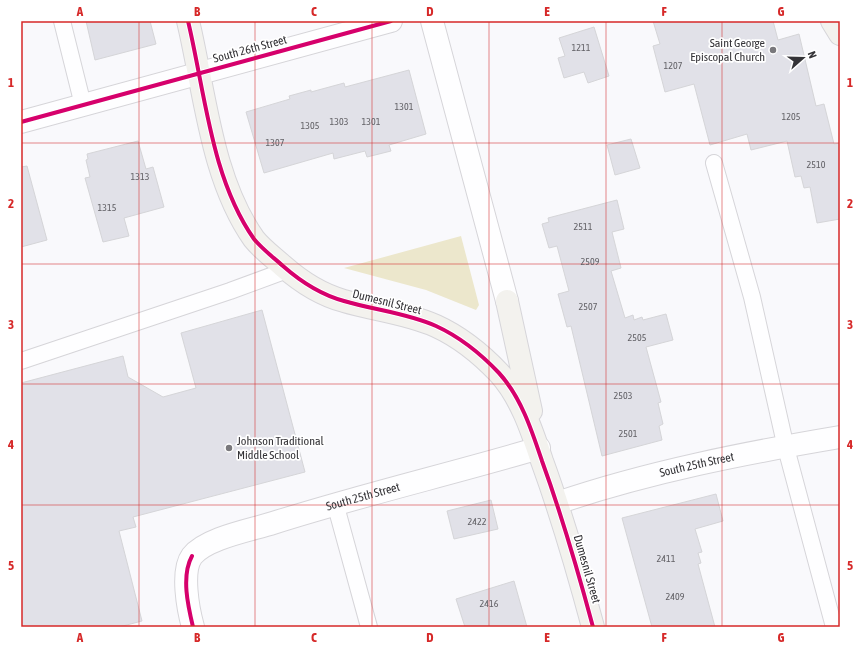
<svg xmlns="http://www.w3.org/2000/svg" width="861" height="648" viewBox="0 0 861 648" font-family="'Asap Condensed',sans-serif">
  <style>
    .green { fill: #ece7cc }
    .building { fill: #e1e1e8; stroke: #d5d5d8 }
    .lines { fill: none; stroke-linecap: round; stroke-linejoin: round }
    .service-casing { stroke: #d6d5d9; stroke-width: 18 }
    .minor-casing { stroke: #d6d5d9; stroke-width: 24 }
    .tertiary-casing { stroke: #d6d5d9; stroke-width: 24 }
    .secondary-casing { stroke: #d6d5d9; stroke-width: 24 }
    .service { stroke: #fefeff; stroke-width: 16 }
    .minor { stroke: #fefeff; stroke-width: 22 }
    .tertiary { stroke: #fefeff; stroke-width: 22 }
    .secondary { stroke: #f3f2ee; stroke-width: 22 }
    .cycleway-casing { stroke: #fff; stroke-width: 6 }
    .cycleway { stroke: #d6006c; stroke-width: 4 }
    .grid { fill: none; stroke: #d62828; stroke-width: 1; stroke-opacity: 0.55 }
    .poi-dot { fill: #79787c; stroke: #fff; stroke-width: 1.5 }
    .labels { text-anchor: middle; stroke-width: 3.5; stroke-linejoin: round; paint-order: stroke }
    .number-label { font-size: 10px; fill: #626166 }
    .poi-label { font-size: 12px; fill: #343337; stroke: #fff; text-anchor: end }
    .street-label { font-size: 12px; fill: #343337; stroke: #fff }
    .neatline { fill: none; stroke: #d62828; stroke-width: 1.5 }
    .grid-label { font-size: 13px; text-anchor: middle; font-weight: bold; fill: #d62828 }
  </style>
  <rect width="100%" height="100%" fill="#f9f9fc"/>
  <path class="green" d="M461 236 479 305 476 310 426 290 344 268Z"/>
  <path class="building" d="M86 21H150L156 44 95 60Z
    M653 21H773L778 40 799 34 816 106 824 104 834 144 840 143V219L817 223 810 187 804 188 801 176 795 177 787 141 751 150 747 134 710 145 694 84 665 92 653 46 660 44Z
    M594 27 609 76 588 83 584 72 564 78 558 58 565 56 559 38Z
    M409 70 426 134 389 145 391 151 367 157 365 151 334 159 333 153 264 173 246 112 290 99 289 96 311 90V92L344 83 345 87Z
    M631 139 640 168 615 175 607 145Z
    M138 141 146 169 153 167 164 207 124 218 129 236 103 242 85 178 90 177 86 160 88 159 87 154Z
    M27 166 47 240 21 247V167Z
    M617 200 624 229 612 232 621 268 611 271 625 318 633 315 634 320 642 317 643 320 666 314 673 340 646 347 661 402 658 403 663 424 659 426 662 440 602 456 571 326 567 327 558 294 569 291 557 246 549 248 542 224 549 222 548 218Z
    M262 310 305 472 133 517 136 527 119 531 142 621 119 627H21V383L123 356 128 377 163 397 196 388 181 333Z
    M716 494 723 521 695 529 702 552 698 553 701 563 698 564 715 627H652L622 518Z
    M491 500 498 529 454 539 447 511Z
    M514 581 527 627H465L456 599Z"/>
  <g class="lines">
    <defs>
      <path id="service" d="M62 21 83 105
        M714 163 752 297 786 448 834 627
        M21 361 230 291 287 270
        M335 503 369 627"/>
      <g id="minor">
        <path d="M432 21 507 301"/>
        <path id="s1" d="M557 503C648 472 745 453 840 437"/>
        <path id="s2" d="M193 627C188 609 181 571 192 556 206 538 251 530 273 523 361 495 451 474 539 448"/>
      </g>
      <path id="tertiary" d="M21 122 391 21"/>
      <path id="secondary" d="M188 21C205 92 211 178 254 239 262 249 273 257 283 266 300 281 322 295 344 301 374 310 407 313 436 326 460 337 481 354 499 373 521 397 532 431 542 461 562 516 578 571 593 627
        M832 21 840 34
        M507 301 531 411"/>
    </defs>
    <use href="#service" class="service-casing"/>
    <use href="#minor" class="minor-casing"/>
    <use href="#tertiary" class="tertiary-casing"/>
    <use href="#secondary" class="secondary-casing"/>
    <use href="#service" class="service"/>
    <use href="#minor" class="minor"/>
    <use href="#tertiary" class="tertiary"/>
    <use href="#secondary" class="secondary"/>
    <defs>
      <path id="cycleway" d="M188 21C205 92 211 178 254 239 262 249 273 257 283 266 300 281 322 295 344 301 374 310 407 313 436 326 460 337 481 354 499 373 521 397 532 431 542 461 562 516 578 571 593 627
        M21 122 391 21
        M192 556C181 576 188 606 193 627"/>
    </defs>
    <use href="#cycleway" class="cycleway-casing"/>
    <use href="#cycleway" class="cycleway"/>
  </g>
  <path class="grid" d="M139 21V627M255 21V627M372 21V627M489 21V627M606 21V627M722 21V627M21 143H840M21 264H840M21 384H840M21 505H840"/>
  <g class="poi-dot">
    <circle cx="773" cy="50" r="4"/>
    <circle cx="229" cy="448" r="4"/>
  </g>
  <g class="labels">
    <g class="number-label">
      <text x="581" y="51">1211</text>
      <text x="673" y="69">1207</text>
      <text x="404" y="110">1301</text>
      <text x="791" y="120">1205</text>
      <text x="339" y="125">1303</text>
      <text x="371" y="125">1301</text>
      <text x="310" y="129">1305</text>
      <text x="275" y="146">1307</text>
      <text x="816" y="168">2510</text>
      <text x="140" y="180">1313</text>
      <text x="107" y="211">1315</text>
      <text x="583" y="230">2511</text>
      <text x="590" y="265">2509</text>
      <text x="588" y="310">2507</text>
      <text x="637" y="341">2505</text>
      <text x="623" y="399">2503</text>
      <text x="628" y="437">2501</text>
      <text x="477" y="525">2422</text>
      <text x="666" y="562">2411</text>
      <text x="675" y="600">2409</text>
      <text x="489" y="607">2416</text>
    </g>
    <g class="poi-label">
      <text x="765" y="47">Saint George<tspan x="765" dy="14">Episcopal Church</tspan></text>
      <text x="237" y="445" text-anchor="start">Johnson Traditional<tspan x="237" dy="14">Middle School</tspan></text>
    </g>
    <g class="street-label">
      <text transform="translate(250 49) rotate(-15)" y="4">South 26th Street</text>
      <text transform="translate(387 302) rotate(14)" y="4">Dumesnil Street</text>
      <text dy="4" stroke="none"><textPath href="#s1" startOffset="145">South 25th Street</textPath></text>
      <text dy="4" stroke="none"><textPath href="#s2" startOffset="255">South 25th Street</textPath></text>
      <text transform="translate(587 569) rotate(74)" y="4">Dumesnil Street</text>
    </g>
  </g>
  <rect width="861" height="648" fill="none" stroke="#ffffff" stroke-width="44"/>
  <g transform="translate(803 58) rotate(70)" stroke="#ffffff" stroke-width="3" paint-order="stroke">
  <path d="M0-3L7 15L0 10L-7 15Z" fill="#343337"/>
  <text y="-6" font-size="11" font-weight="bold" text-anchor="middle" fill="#343337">N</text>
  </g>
  <rect x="22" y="22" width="817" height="604" class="neatline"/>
  <g class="grid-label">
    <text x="80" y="16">A</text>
    <text x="197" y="16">B</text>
    <text x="314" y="16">C</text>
    <text x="430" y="16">D</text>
    <text x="547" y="16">E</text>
    <text x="664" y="16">F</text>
    <text x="781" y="16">G</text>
    <text x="11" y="87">1</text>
    <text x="850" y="87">1</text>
    <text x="11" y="208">2</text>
    <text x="850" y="208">2</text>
    <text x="11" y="329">3</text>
    <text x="850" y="329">3</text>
    <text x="11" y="449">4</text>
    <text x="850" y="449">4</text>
    <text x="11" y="570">5</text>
    <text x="850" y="570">5</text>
    <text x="80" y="642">A</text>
    <text x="197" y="642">B</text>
    <text x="314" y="642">C</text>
    <text x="430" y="642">D</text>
    <text x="547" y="642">E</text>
    <text x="664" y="642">F</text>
    <text x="781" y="642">G</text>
  </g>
</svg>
